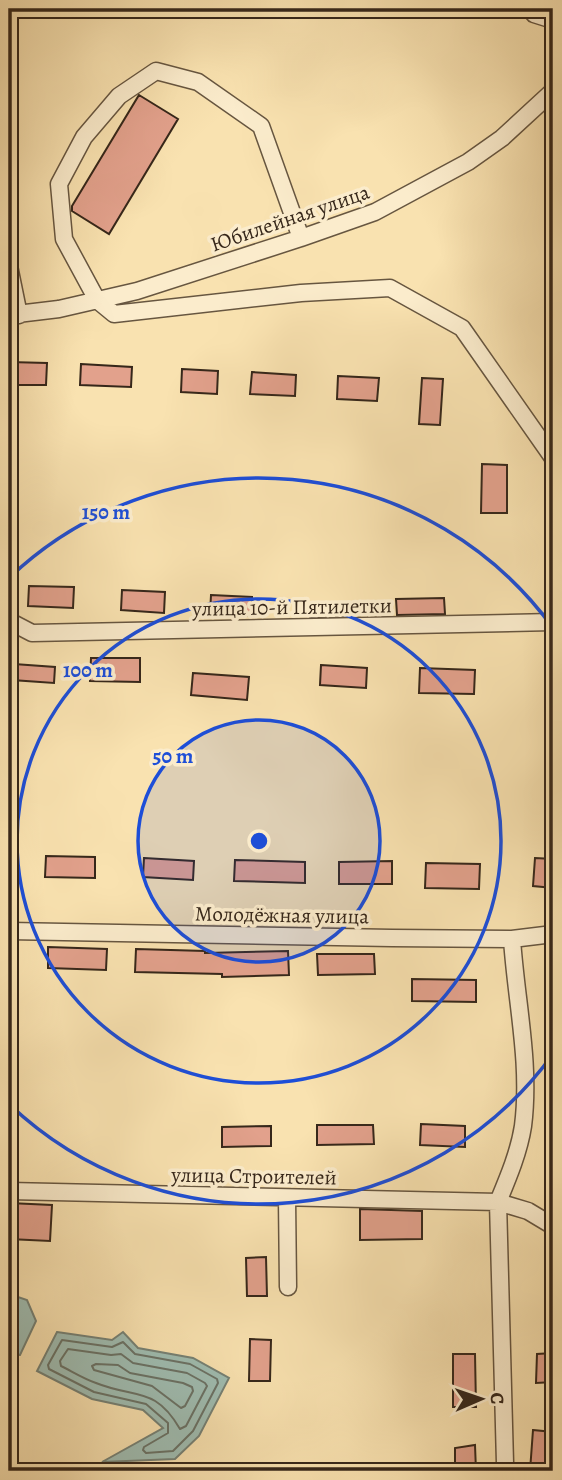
<svg xmlns="http://www.w3.org/2000/svg" width="562" height="1480" viewBox="0 0 562 1480" font-family="Alegreya,serif">
  <style>
    .water { fill: #9fbdb2; stroke: #758175; stroke-width: 2 }
    .lines { fill: none; stroke-linecap: round; stroke-linejoin: round }
    .shore { stroke: #6a7266; stroke-width: 2 }
    .building { fill: #e2a18c; stroke: #36271a; stroke-width: 2 }
    .minor-casing { stroke: #675640; stroke-width: 19 }
    .minor { stroke: #fbeccc; stroke-width: 16 }
    .ring { fill: none; stroke: #1d4ed8; stroke-width: 3.5 }
    .labels { text-anchor: middle; stroke-width: 7; stroke-linejoin: round; paint-order: stroke }
    .street-label { font-size: 21px; fill: #36271a; stroke: #fbeccc }
    .centre { fill: #1d4ed8; stroke: #fbeccc; stroke-width: 3.5 }
    .ring-label { font-size: 21px; text-anchor: middle; font-weight: bold; fill: #1d4ed8; stroke: #fbeccc; stroke-width: 7; stroke-linejoin: round; paint-order: stroke }
  </style>
  <rect width="100%" height="100%" fill="#f9e2b0"/>
  <filter id="stains"><feTurbulence type="fractalNoise" baseFrequency=".00286" numOctaves="4"/><feColorMatrix values="0 0 0 0 .2 0 0 0 0 .09 0 0 0 0 .02 0 0 0 .5 -.17"/></filter>
  <radialGradient id="worn" r=".72"><stop offset=".6" stop-color="#630" stop-opacity="0"/><stop offset="1" stop-color="#630" stop-opacity=".3"/></radialGradient>
  <path class="water" d="M9 1294 27 1300 36 1321 20 1355H9Z
    M57 1332 112 1340 123 1332 138 1348 193 1358 229 1378 199 1436 175 1459 102 1462 163 1428 143 1410 92 1399 37 1371Z"/>
  <g class="lines">
    <path class="shore" d="M62 1340 112 1347 123 1342 135 1354 190 1364 217 1379 218 1383 193 1431 173 1451 146 1453 143 1450 144 1447 168 1433V1423L146 1404 94 1392 49 1369 48 1365Z
      M68 1349 111 1355 121 1354 133 1363 187 1373 205 1383 207 1386 186 1426 180 1429C155 1386 136 1399 96 1383 84 1379 73 1372 61 1366L60 1361Z
      M96 1364 118 1365 130 1373 183 1383 192 1387 193 1391 185 1406 181 1408 152 1386 94 1370 92 1366Z"/>
  </g>
  <path class="building" d="M139 95 178 119 109 234 72 211V206Z
    M9 362 47 363 46 385H9Z
    M81 364 132 367 131 387 80 385Z
    M182 369 218 371 217 394 181 392Z
    M252 372 296 375 295 396 250 394Z
    M338 376 379 378 377 401 337 399Z
    M422 378 443 379 440 425 419 424Z
    M482 464 507 465V513H481Z
    M29 586 74 587 73 608 28 606Z
    M122 590 165 592 164 613 121 610Z
    M211 595 252 597V616L210 614Z
    M444 598 445 614 397 615 396 599Z
    M310 603H350V616L310 617Z
    M91 658H140V682L90 681Z
    M14 664 55 667 54 683 12 680Z
    M321 665 367 668 366 688 320 685Z
    M420 668 475 670 474 694 419 693Z
    M193 673 249 677 247 700 191 695Z
    M46 856 95 857V878L45 877Z
    M144 858 194 861 193 880 143 877Z
    M535 858 553 859V888L533 886Z
    M235 860 305 862V883L234 881Z
    M392 861V884H339V862Z
    M426 863 480 864 479 889 425 888Z
    M48 947 107 949 106 970 48 968Z
    M136 949 205 951V953L288 951 289 975 222 977V974L135 972Z
    M317 954H374L375 974 318 975Z
    M412 979 476 980V1002L412 1001Z
    M421 1124 465 1126V1147L420 1145Z
    M317 1125H373L374 1144 317 1145Z
    M271 1126V1146L222 1147V1127Z
    M9 1203 52 1205 50 1241 9 1239Z
    M360 1209 422 1211V1239L360 1240Z
    M266 1257 267 1296H247L246 1258Z
    M250 1339 271 1340 270 1381H249Z
    M553 1353V1382L536 1383 537 1354Z
    M453 1354H475L476 1407H453Z
    M533 1430 553 1432V1471H530Z
    M475 1445 476 1471H455V1448Z"/>
  <g class="lines">
    <defs>
      <path id="minor" d="M531 9 534 14 553 20
        M301 238 261 126 198 82 156 71 119 96 84 137 59 184 64 239 97 300 114 314 301 293 390 288 462 328 553 458
        M9 266 19 315
        M9 315 59 309 137 291 301 238 375 212 468 162 502 138 553 91
        M9 621 32 633 553 622
        M9 931 392 938 512 939 553 934
        M9 1191 498 1202 528 1211 553 1226
        M287 1198 288 1287
        M505 1463 498 1202C508 1178 519 1152 523 1126 531 1063 516 1001 512 939
        M9 1470 13 1471"/>
    </defs>
    <use href="#minor" class="minor-casing"/>
    <use href="#minor" class="minor"/>
  </g>
  <circle cx="259" cy="841" r="121" fill="#1d4ed8" fill-opacity=".12"/>
  <g class="ring">
    <circle cx="259" cy="841" r="121"/>
    <circle cx="259" cy="841" r="242"/>
    <path d="M553 1054A363 363 0 0 1 9 1104M9 578A363 363 0 0 1 553 628"/>
  </g>
  <g class="labels">
    <g class="street-label">
      <text transform="translate(290 218) rotate(-19)" y="7">Юбилейная улица</text>
      <text transform="translate(292 607) rotate(-1)" y="7">улица 10-й Пятилетки</text>
      <text transform="translate(282 915) rotate(1)" y="7">Молодёжная улица</text>
      <text transform="translate(254 1176) rotate(1)" y="7">улица Строителей</text>
    </g>
  </g>
  <circle cx="259" cy="841" r="10" class="centre"/>
  <g class="ring-label">
    <text x="106" y="519">150 m</text>
    <text x="88" y="677">100 m</text>
    <text x="173" y="763">50 m</text>
  </g>
  <rect width="562" height="1480" fill="none" stroke="#f9e2b0" stroke-width="35"/>
  <rect x="10" y="10" width="541" height="1459" fill="none" stroke="#36271a" stroke-width="3.5"/>
  <rect x="18" y="18" width="527" height="1445" fill="none" stroke="#36271a" stroke-width="2"/>
  <g transform="translate(481 1399) rotate(88)" stroke="#fbeccc" stroke-width="5" paint-order="stroke">
  <path d="M0-5L12 26L0 18L-12 26Z" fill="#36271a"/>
  <text y="-10" font-size="19" font-weight="bold" text-anchor="middle" fill="#36271a">С</text>
  </g>
  <rect width="100%" height="100%" filter="url(#stains)"/>
  <rect width="100%" height="100%" fill="url(#worn)"/>
</svg>
